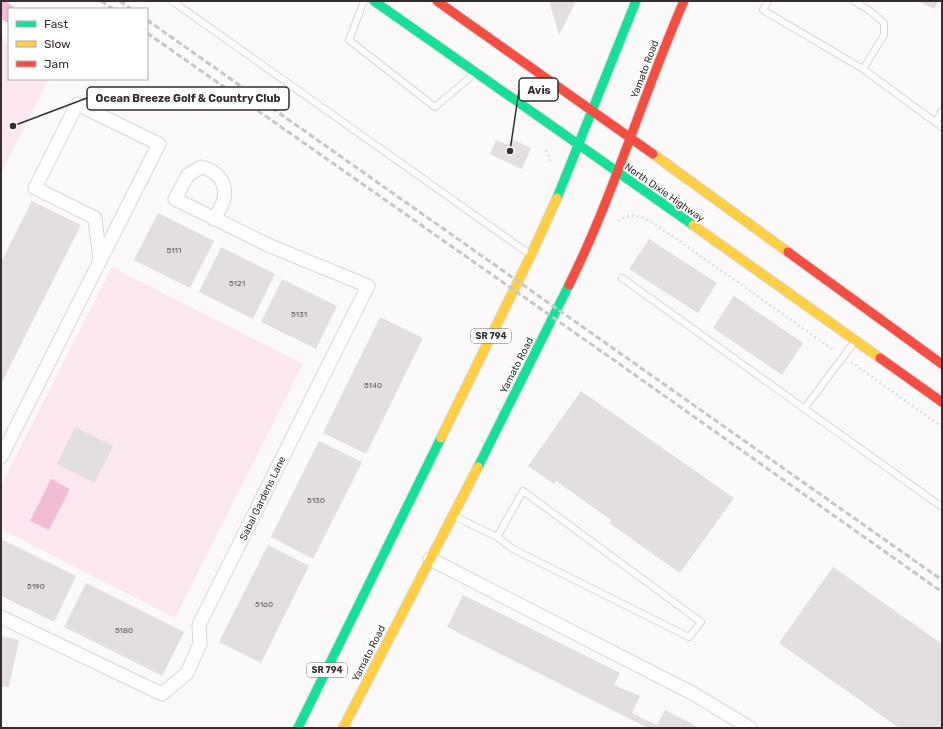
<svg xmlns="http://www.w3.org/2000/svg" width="943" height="729" viewBox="0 0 943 729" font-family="Rubik,sans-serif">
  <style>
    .green { fill: #fce7f1 }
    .water { fill: #f1bbd6 }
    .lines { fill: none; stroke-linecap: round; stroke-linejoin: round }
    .canal { stroke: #f1bbd6; stroke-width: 17 }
    .building { fill: #e3dee1 }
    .lane-casing { stroke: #dad5d7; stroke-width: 8 }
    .street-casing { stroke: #dad5d7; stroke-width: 15 }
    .fast-casing { stroke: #dad5d7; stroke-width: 11 }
    .slow-casing { stroke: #dad5d7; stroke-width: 11 }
    .jam-casing { stroke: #dad5d7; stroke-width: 11 }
    .path { stroke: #dfdede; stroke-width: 2.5; stroke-dasharray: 2 3; stroke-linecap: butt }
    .lane { stroke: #fefefe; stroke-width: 6 }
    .street { stroke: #fefefe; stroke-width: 13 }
    .fast { stroke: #16e098; stroke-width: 9 }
    .slow { stroke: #ffcf43; stroke-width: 9 }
    .jam { stroke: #f24e42; stroke-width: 9 }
    .rail { stroke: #c7c7c7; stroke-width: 3; stroke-dasharray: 6 3; stroke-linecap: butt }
    .labels { text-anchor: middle; stroke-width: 4; stroke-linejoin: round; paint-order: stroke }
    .number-label { font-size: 8px; fill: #625a5e }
    .shield { fill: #fff; stroke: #726c6f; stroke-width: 1 }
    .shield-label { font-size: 9px; font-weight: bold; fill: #352d31 }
    .street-label { font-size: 10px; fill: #352d31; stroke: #fff }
    .leader { fill: none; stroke: #352d31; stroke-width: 1.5 }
    .callout-dot { fill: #352d31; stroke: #fff; stroke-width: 1.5 }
    .callout { fill: #fff; stroke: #352d31; stroke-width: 1.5 }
    .callout-label { font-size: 11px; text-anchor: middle; font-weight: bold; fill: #352d31 }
  </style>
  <rect width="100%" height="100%" fill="#fbf9fa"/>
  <path class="green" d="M1 38 9 43V79H49L1 173Z
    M112 267 303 364 175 618 1 529V485Z"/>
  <path class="water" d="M51 479 70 489 49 530 30 521Z"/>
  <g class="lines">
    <path class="canal" d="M1 8 9 14"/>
  </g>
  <path class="building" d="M549 1H576L559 35Z
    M918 1H938L934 9Z
    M511 139 531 148 522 169 490 154 496 140 508 145Z
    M32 201 81 225 1 384V262Z
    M158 213 214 241 190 288 134 260Z
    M649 239 717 283 698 313 629 269Z
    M221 247 275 274 253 319 199 292Z
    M282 279 337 306 316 349 261 322Z
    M734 296 803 343 782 375 713 328Z
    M380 317 423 338 366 454 323 433Z
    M581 391 734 498 680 573 609 523 611 520 556 481 554 484 528 466Z
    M75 427 113 446 95 483 57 464Z
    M319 441 362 462 313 559 271 537Z
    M1 539 76 576 54 622 1 596Z
    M268 545 309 566 261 663 219 642Z
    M833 567 942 644V728H899L779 643Z
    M86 583 184 632 162 676 64 627Z
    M463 595 620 673 614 685 640 696 632 713 657 725 665 710 696 726 695 728H648L447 627Z
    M1 636 19 640 9 687 1 686Z"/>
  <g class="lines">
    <defs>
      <path id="lane" d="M172 1 528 253
        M364 1 349 40 435 107 474 74
        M768 1 763 10 863 69 942 127
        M854 1 870 11 884 23V35L863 69
        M936 122 942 111
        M622 278 942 507
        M804 409 855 341
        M456 517 497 537 513 549 689 637 701 622 523 491 497 537"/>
      <path id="street" d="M1 457 159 144 77 104 35 188 95 218 100 261
        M430 559 694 694 750 728
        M1 617 162 694 187 673 200 644 199 625 368 286 268 245 175 199 188 175 201 167C217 171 227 181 224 199 223 205 217 213 214 219"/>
      <path id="fast" d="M374 1 693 225
        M557 198 636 1
        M478 467 569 285
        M298 728 441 438"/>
      <path id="slow" d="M653 154 788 252
        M693 225 880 358
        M441 438 531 255 557 198
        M343 728 478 467"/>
      <path id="jam" d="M437 1 653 154
        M788 252 942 364
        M569 285C614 195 643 94 684 1
        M880 358 942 402"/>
    </defs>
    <use href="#lane" class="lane-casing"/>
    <use href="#street" class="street-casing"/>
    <use href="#fast" class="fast-casing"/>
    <use href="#slow" class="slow-casing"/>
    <use href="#jam" class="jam-casing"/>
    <path class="path" d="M546 150 548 154 550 163
      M618 221C635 208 651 222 665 231L835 351
      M851 362 942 427"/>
    <use href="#lane" class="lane"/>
    <use href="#street" class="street"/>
    <use href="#fast" class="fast"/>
    <use href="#slow" class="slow"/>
    <use href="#jam" class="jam"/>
    <path class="rail" d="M101 1 113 9
      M120 1 131 9
      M147 20 942 580
      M147 33 618 363 942 592"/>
  </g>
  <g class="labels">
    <g class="number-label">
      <text x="174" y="253">5111</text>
      <text x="237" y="286">5121</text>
      <text x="299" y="317">5131</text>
      <text x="373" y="388">5140</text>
      <text x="316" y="503">5130</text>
      <text x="36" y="589">5190</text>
      <text x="264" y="607">5160</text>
      <text x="124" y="633">5180</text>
    </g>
    <g class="shield">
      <rect x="471" y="329" width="40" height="14" rx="3"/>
      <rect x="307" y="663" width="40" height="14" rx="3"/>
    </g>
    <g class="shield-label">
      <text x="491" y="339">SR 794</text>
      <text x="327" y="673">SR 794</text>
    </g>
    <g class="street-label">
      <text transform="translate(644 69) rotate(-69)" y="4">Yamato Road</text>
      <text transform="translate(665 192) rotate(35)" y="4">North Dixie Highway</text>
      <text transform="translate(516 365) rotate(-63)" y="4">Yamato Road</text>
      <text transform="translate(262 498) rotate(-64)" y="4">Sabal Gardens Lane</text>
      <text transform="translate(368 653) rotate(-63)" y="4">Yamato Road</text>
    </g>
  </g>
  <path class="leader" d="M510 151L519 90M13 126L87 98"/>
  <g class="callout-dot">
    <circle cx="510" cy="151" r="4"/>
    <circle cx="13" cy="126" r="4"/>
  </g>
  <g class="callout">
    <rect x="519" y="78" width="39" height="23" rx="4"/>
    <rect x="87" y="87" width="202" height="23" rx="4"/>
  </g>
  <g class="callout-label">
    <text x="539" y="94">Avis</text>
    <text x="188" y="102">Ocean Breeze Golf &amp; Country Club</text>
  </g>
  <rect width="943" height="729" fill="none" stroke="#352d31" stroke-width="4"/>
  <rect x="8" y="8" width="140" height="72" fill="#ffffff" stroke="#aeabad"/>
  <rect x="16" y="21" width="20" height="6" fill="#16e098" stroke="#aeabad"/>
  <text x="44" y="28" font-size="12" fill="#352d31">Fast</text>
  <rect x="16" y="41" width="20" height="6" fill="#ffcf43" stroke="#aeabad"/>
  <text x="44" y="48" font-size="12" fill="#352d31">Slow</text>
  <rect x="16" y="61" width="20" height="6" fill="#f24e42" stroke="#aeabad"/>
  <text x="44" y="68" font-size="12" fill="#352d31">Jam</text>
</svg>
